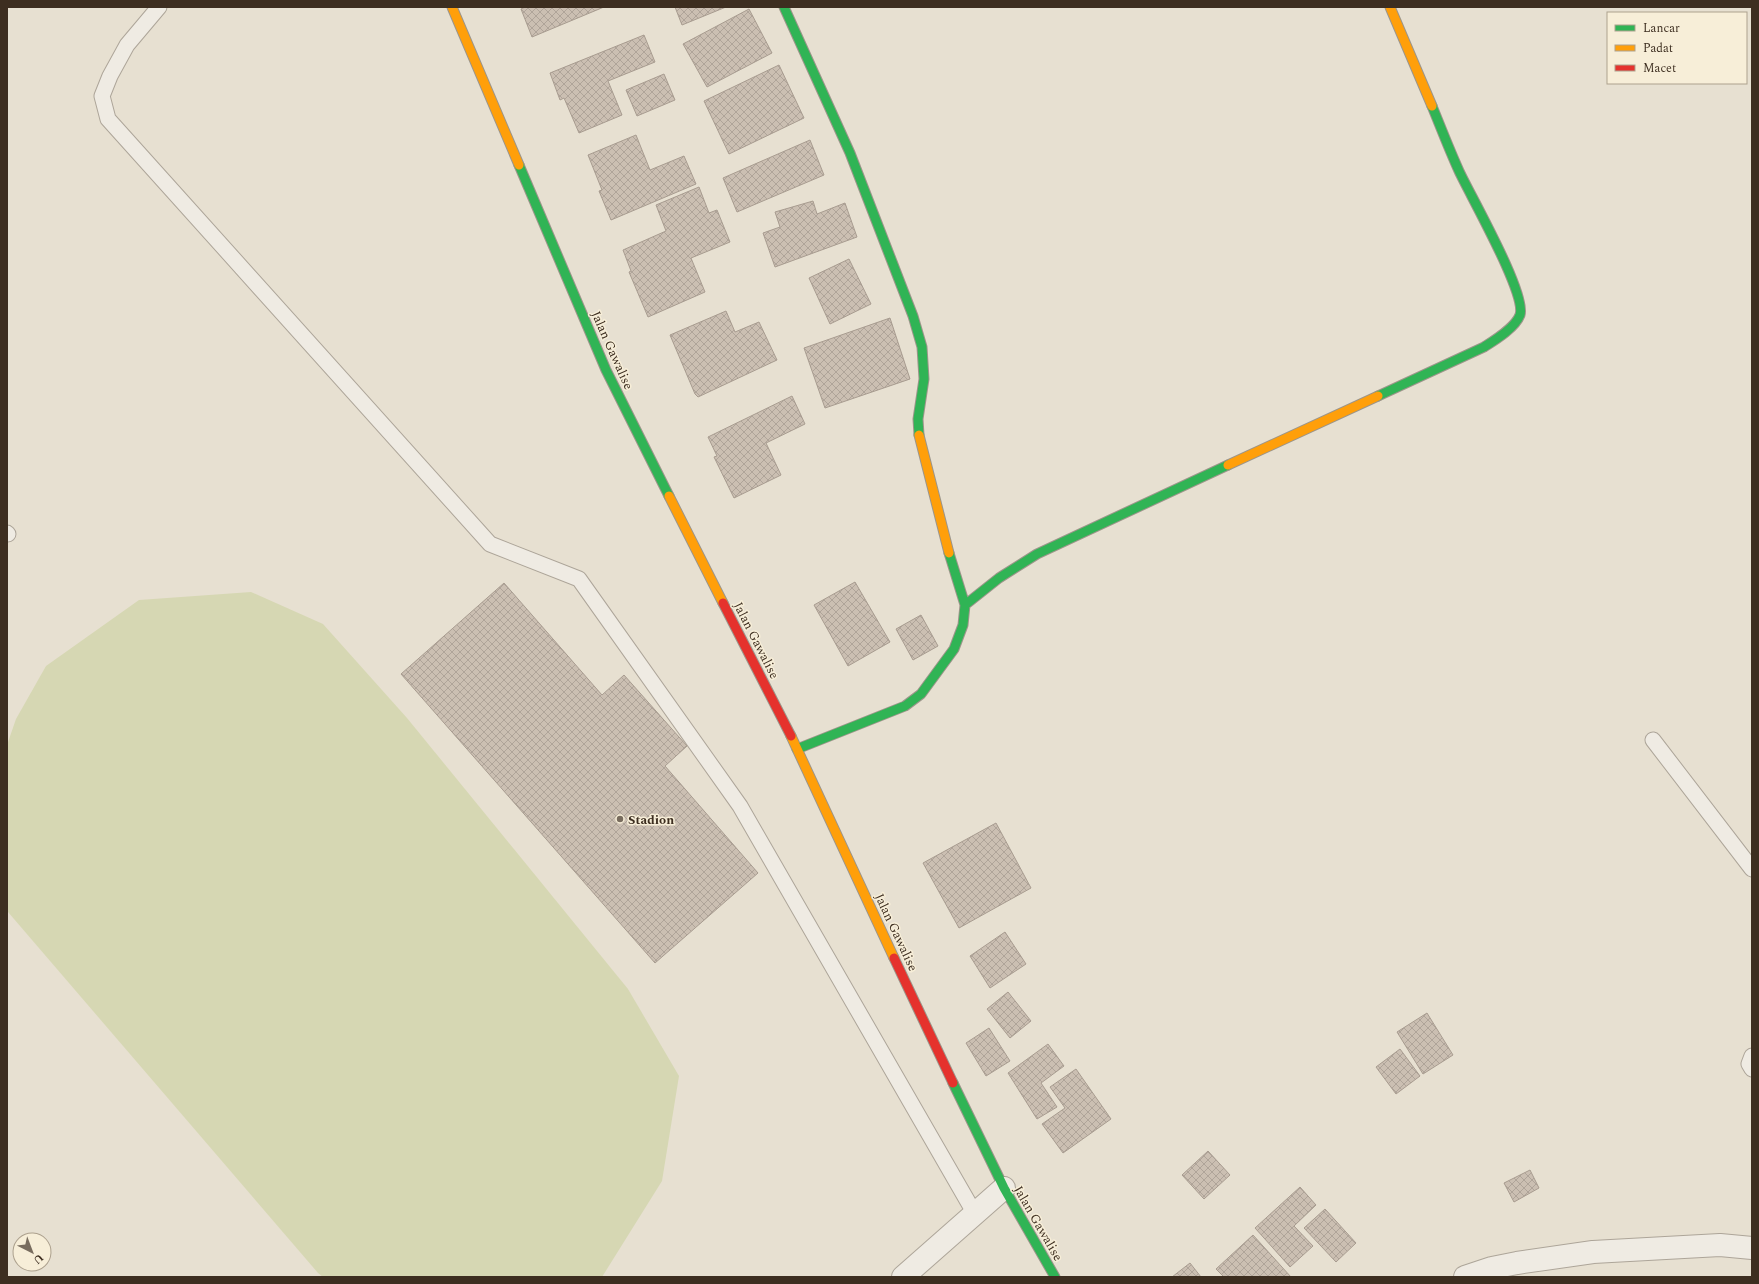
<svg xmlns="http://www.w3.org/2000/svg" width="1759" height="1284" viewBox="0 0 1759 1284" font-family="Spectral,serif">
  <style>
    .green { fill: #d6d7b3 }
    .building { fill: url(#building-cross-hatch); stroke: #a89c90 }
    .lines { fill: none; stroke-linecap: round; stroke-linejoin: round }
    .lane-casing { stroke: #ada599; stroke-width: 17 }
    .street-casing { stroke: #ada599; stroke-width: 24 }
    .fast-casing { stroke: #9c958a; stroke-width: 11 }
    .slow-casing { stroke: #9c958a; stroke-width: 11 }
    .jam-casing { stroke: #9c958a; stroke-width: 11 }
    .lane { stroke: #efebe3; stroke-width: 15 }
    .street { stroke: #efebe3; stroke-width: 22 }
    .fast { stroke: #30b455; stroke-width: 9 }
    .slow { stroke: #ff9f0a; stroke-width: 9 }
    .jam { stroke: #e5322d; stroke-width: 9 }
    .poi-dot { fill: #786c5e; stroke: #f7eed8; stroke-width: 1.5 }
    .labels { text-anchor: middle; stroke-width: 3; stroke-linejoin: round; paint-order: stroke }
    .street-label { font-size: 13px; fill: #3d2e20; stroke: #f7eed8 }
    .poi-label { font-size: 13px; font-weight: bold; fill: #3d2e20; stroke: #f7eed8; text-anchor: start }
  </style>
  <defs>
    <pattern id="building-cross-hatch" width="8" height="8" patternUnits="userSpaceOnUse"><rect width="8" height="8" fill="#cbbfb2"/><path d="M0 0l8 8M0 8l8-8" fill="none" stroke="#afa499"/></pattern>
  </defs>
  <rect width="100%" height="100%" fill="#e7e0d1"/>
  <path class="green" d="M251 592 323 624 407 718 628 989 679 1076 662 1181 602 1277H323L318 1273 8 912 7 745 16 719 46 666 139 600Z"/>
  <path class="building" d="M525 7H604L532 37 521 9Z
    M675 7H726L682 25Z
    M749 9 772 53 707 87 683 44Z
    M644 35 655 62 608 81 622 115 579 133 564 98 560 100 550 73Z
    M779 65 804 118 729 154 704 101Z
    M664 74 675 100 637 116 626 90Z
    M636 135 650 170 684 156 696 184 611 220 599 191 602 190 588 155Z
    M810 140 824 175 737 212 723 178Z
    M699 187 709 213 717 210 730 242 691 258 705 292 648 317 629 272 631 271 623 250 666 231 656 205Z
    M813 201 817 214 845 203 857 237 775 267 763 233 780 227 775 212Z
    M849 259 871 304 830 324 809 278Z
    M726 311 735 332 759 322 777 360 698 397 695 394 670 335Z
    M890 318 910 379 825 408 804 348Z
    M792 396 805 424 766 443 781 475 734 498 714 457 717 456 708 437Z
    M855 582 890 642 848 666 814 605Z
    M504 583 602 695 624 675 687 746 665 766 758 873 655 963 401 674Z
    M921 615 938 646 913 660 896 629Z
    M996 823 1031 888 959 928 923 863Z
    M1005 932 1026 964 990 988 970 956Z
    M1008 992 1031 1021 1010 1038 987 1009Z
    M1427 1013 1453 1055 1423 1074 1397 1032Z
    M989 1028 1010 1061 986 1076 966 1043Z
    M1048 1044 1064 1066 1041 1083 1057 1107 1037 1119 1008 1073Z
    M1400 1049 1420 1076 1396 1094 1376 1067Z
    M1076 1069 1111 1119 1063 1153 1042 1124 1065 1108 1050 1087Z
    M1208 1151 1230 1175 1204 1199 1182 1175Z
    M1530 1170 1539 1188 1514 1202 1504 1183Z
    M1300 1187 1316 1205 1294 1226 1313 1246 1290 1267 1255 1228Z
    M1325 1209 1356 1243 1336 1262 1304 1228Z
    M1253 1235 1291 1277H1224L1216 1269Z
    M1190 1263 1201 1277H1172Z"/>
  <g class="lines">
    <defs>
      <path id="lane" d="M159 7 127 45 110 76 102 96 108 119 490 544 579 579 740 806 975 1214
        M7 533 8 534
        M1653 740 1752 869
        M1752 1056 1749 1064 1752 1069"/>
      <path id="street" d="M903 1277 1004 1188
        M1465 1277 1492 1268 1517 1263 1593 1252 1720 1245 1752 1248"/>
      <path id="fast" d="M784 7 850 153 913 316 922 347 924 379 918 419 919 435
        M519 165 606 370 669 496
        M1378 396 1484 347C1495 340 1515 328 1520 315 1527 294 1470 195 1459 171 1449 149 1441 128 1432 106
        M965 605 999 578 1037 554 1228 465
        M797 749 905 706 921 694 954 649 963 625 965 605 949 553
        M953 1083 1004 1188 1055 1277"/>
      <path id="slow" d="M452 7 519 165
        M1390 7 1432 106
        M919 435 949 553
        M1228 465 1378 396
        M669 496 723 603
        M791 736 894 958"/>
      <path id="jam" d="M723 603 791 736
        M894 958 953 1083"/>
    </defs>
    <use href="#lane" class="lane-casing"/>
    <use href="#street" class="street-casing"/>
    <use href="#fast" class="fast-casing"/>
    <use href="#slow" class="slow-casing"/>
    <use href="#jam" class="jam-casing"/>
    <use href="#lane" class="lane"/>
    <use href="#street" class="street"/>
    <use href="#fast" class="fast"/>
    <use href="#slow" class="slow"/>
    <use href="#jam" class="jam"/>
  </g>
  <circle class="poi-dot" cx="620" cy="819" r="4"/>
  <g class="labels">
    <g class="street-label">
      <text transform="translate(613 350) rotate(66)" y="5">Jalan Gawalise</text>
      <text transform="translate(757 640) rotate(63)" y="5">Jalan Gawalise</text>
      <text transform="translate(897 932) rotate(65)" y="5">Jalan Gawalise</text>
      <text transform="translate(1039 1223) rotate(60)" y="5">Jalan Gawalise</text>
    </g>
    <g class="poi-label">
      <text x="628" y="824">Stadion</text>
    </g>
  </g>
  <rect width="1759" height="1284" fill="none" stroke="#3d2e20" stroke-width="16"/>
  <rect x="1607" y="12" width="140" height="72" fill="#f7eed8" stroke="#ada18e"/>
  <rect x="1615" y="25" width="20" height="6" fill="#30b455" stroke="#ada18e"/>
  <text x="1643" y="32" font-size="12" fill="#3d2e20">Lancar</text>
  <rect x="1615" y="45" width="20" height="6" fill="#ff9f0a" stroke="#ada18e"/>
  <text x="1643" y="52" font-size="12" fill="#3d2e20">Padat</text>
  <rect x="1615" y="65" width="20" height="6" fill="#e5322d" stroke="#ada18e"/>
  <text x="1643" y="72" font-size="12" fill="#3d2e20">Macet</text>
  <g transform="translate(32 1252) rotate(138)"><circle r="19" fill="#f7eed8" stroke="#ada18e"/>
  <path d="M0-3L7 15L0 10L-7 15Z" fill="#786c5e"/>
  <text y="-6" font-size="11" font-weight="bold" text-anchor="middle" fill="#3d2e20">U</text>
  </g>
</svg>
